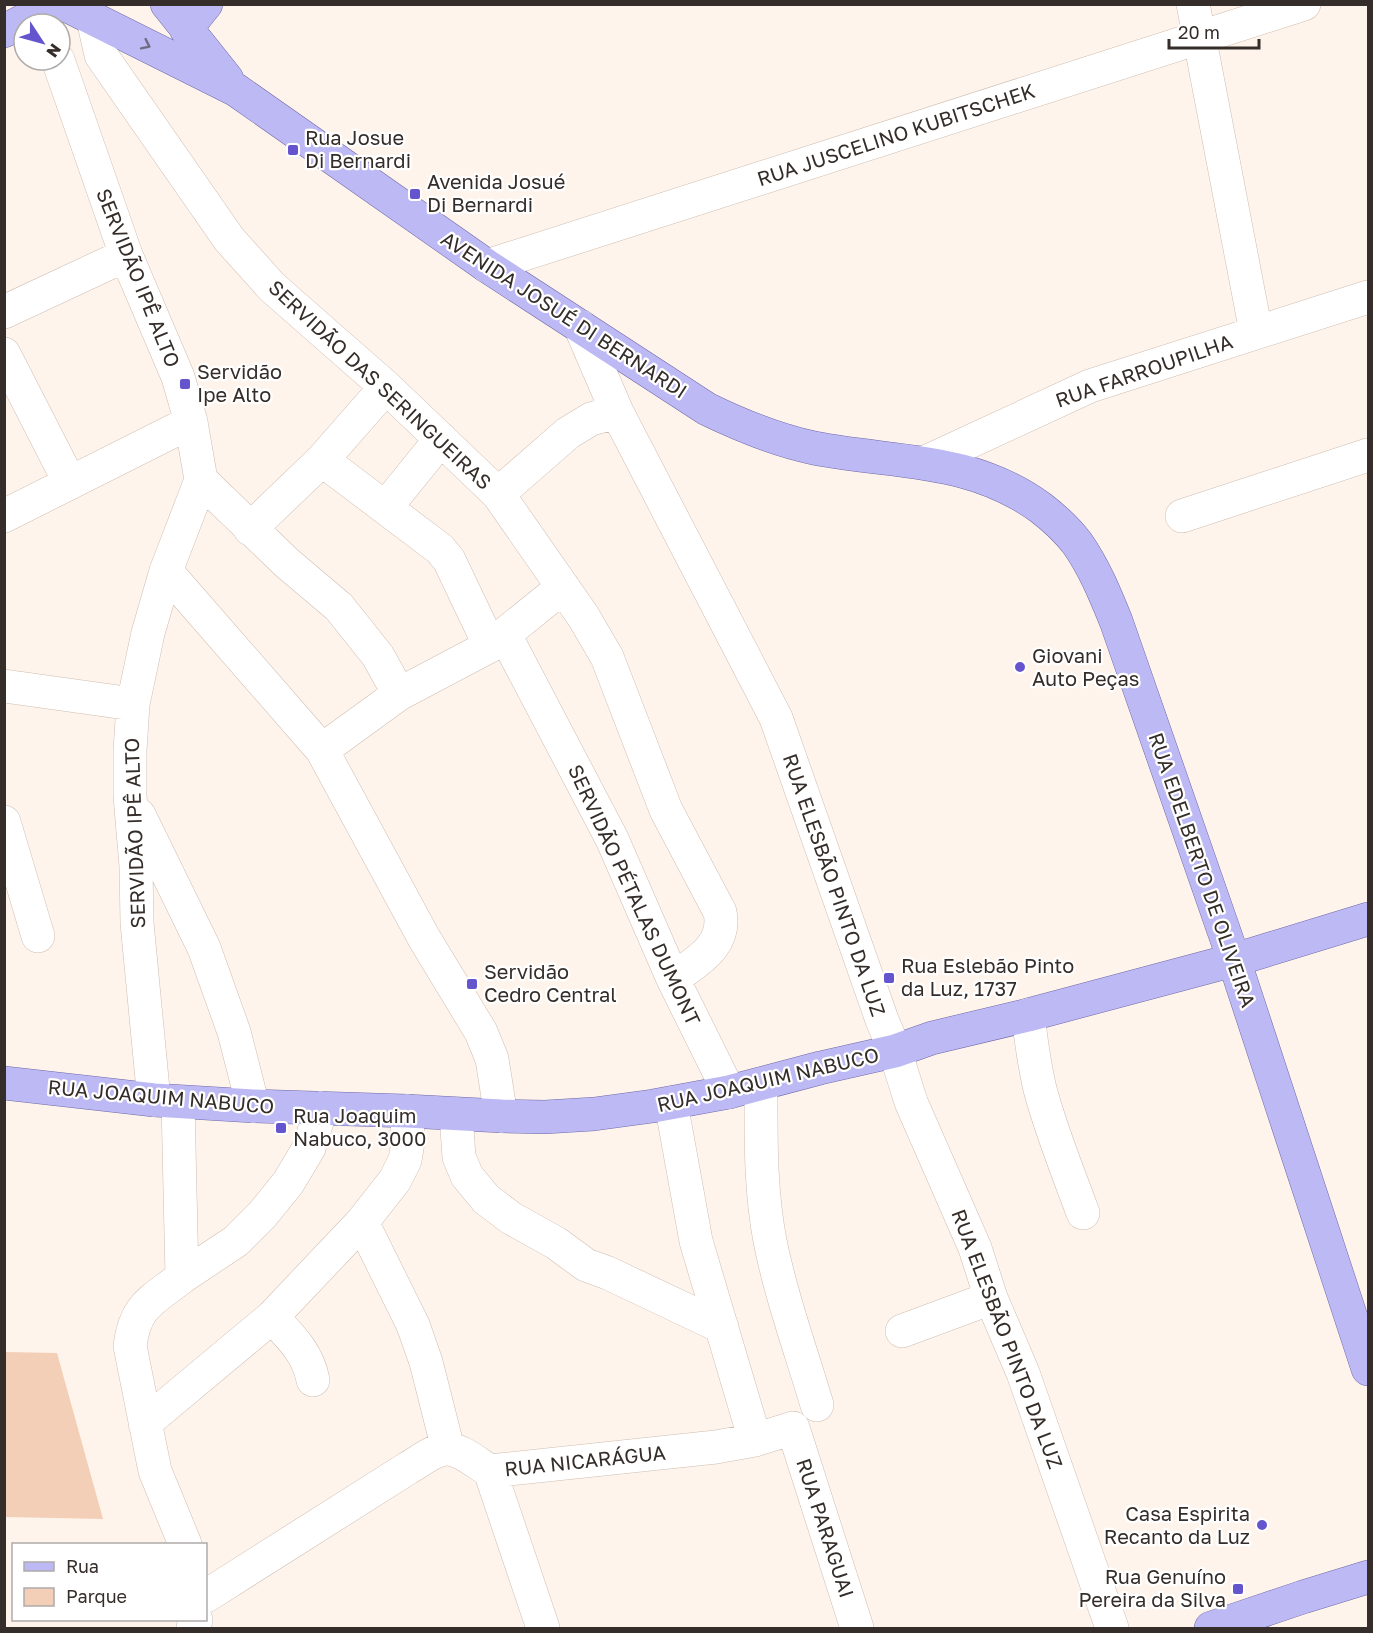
<svg xmlns="http://www.w3.org/2000/svg" width="1373" height="1633" viewBox="0 0 1373 1633" font-family="'Golos Text',sans-serif">
  <style>
    .park { fill: #f2cfb6 }
    .lines { fill: none; stroke-linecap: round; stroke-linejoin: round }
    .minor-casing { stroke: #cebdb1; stroke-width: 34 }
    .major-casing { stroke: #706aa8; stroke-width: 34 }
    .minor { stroke: #fff; stroke-width: 33 }
    .major { stroke: #bcb9f4; stroke-width: 33 }
    .oneway { stroke: #716c84 }
    .poi-dot { fill: #6455ce; stroke: #fff; stroke-width: 2 }
    .labels { text-anchor: middle; stroke-width: 4.5; stroke-linejoin: round; paint-order: stroke }
    .street-label { font-size: 20px; fill: #342d29; stroke: #fff }
    .poi-label { font-size: 20px; fill: #342d29; stroke: #fff; text-anchor: start }
  </style>
  <rect width="100%" height="100%" fill="#fef4ec"/>
  <path class="park" d="M5 1352 57 1353 103 1519 5 1517Z"/>
  <g class="lines">
    <defs>
      <path id="minor" d="M1193 4 1256 332
        M93 19 101 55 229 239 272 287 386 387 498 494 583 616 607 657 666 810 720 912C727 946 697 961 673 979
        M58 60 126 255 178 377 191 422 201 480 166 571 148 633 133 704 130 751V796L136 866 137 923 154 1100
        M487 266 1304 4
        M4 312 126 255
        M580 326 617 412 776 718 882 1020 895 1051 911 1102 975 1248 991 1298 1023 1373 1112 1628
        M4 354 70 483
        M322 460 440 549 449 560 490 646
        M926 462 1090 386 1368 297
        M201 480 287 563 339 607 378 656 399 694
        M498 494 568 433 591 419 617 412
        M386 507 441 439
        M4 516 191 422
        M1182 516 1368 455
        M250 529 322 460 386 387
        M166 571 322 750 424 938 481 1032 492 1059 501 1116
        M505 635 612 839 673 979 729 1092
        M4 686 133 704
        M322 750 399 694 490 646 563 587
        M139 815 204 948 234 1032 253 1106
        M4 822 38 936
        M1028 1015C1031 1040 1034 1064 1040 1089 1051 1131 1068 1172 1083 1213
        M761 1084C761 1136 760 1189 770 1241 781 1296 801 1351 817 1405
        M178 1102 182 1277C152 1301 135 1305 130 1346L155 1471 185 1544
        M671 1103 696 1241 755 1440
        M456 1114 459 1157 467 1176 486 1199 511 1218 556 1243 586 1265 608 1273 722 1327
        M362 1222 413 1325 426 1362 448 1449
        M182 1277 236 1241 262 1215 288 1183 309 1148 321 1108
        M272 1317C290 1336 308 1353 313 1380
        M902 1331 991 1298
        M145 1423 272 1317 362 1222 395 1180 405 1160 408 1142 407 1111
        M490 1471 543 1628
        M206 1596 408 1468C419 1462 434 1449 447 1449 461 1449 478 1464 490 1471L716 1447 755 1440 793 1428 857 1628
        M193 1628 196 1620"/>
      <path id="major" d="M64 4 236 90 487 266 707 409C742 426 776 440 814 448 895 464 970 456 1041 508 1054 518 1067 530 1077 543 1094 567 1105 594 1116 621L1234 960 1368 1369
        M167 4 227 79
        M186 29 206 4
        M4 31 55 4
        M4 1083 154 1100 253 1106 407 1111 501 1116 545 1117 594 1114 653 1106 729 1092 820 1068 895 1051 932 1038 1028 1015 1234 960 1368 919
        M1211 1628 1303 1597 1368 1577"/>
    </defs>
    <use href="#minor" class="minor-casing"/>
    <use href="#major" class="major-casing"/>
    <use href="#minor" class="minor"/>
    <use href="#major" class="major"/>
  </g>
  <defs><path id="oneway-chevron" d="M-2-3.5L2.5 0L-2 3.5" fill="none" stroke-width="1.6" stroke-linecap="round" stroke-linejoin="round" transform="scale(1.5)"/></defs>
  <use class="oneway" href="#oneway-chevron" transform="translate(146 45) rotate(26)"/>
  <g class="poi-dot">
    <rect x="287" y="144" width="12" height="12" rx="3"/>
    <rect x="409" y="188" width="12" height="12" rx="3"/>
    <rect x="179" y="378" width="12" height="12" rx="3"/>
    <circle cx="1020" cy="667" r="6"/>
    <rect x="883" y="972" width="12" height="12" rx="3"/>
    <rect x="466" y="978" width="12" height="12" rx="3"/>
    <rect x="275" y="1122" width="12" height="12" rx="3"/>
    <circle cx="1262" cy="1525" r="6"/>
    <rect x="1232" y="1583" width="12" height="12" rx="3"/>
  </g>
  <g class="labels">
    <g class="street-label">
      <text transform="translate(896 135) rotate(-18)" y="7">RUA JUSCELINO KUBITSCHEK</text>
      <text transform="translate(138 278) rotate(68)" y="7">SERVIDÃO IPÊ ALTO</text>
      <text transform="translate(564 315) rotate(33)" y="7">AVENIDA JOSUÉ DI BERNARDI</text>
      <text transform="translate(1144 371) rotate(-19)" y="7">RUA FARROUPILHA</text>
      <text transform="translate(380 385) rotate(43)" y="7">SERVIDÃO DAS SERINGUEIRAS</text>
      <text transform="translate(135 833) rotate(-92)" y="7">SERVIDÃO IPÊ ALTO</text>
      <text transform="translate(1202 870) rotate(71)" y="7">RUA EDELBERTO DE OLIVEIRA</text>
      <text transform="translate(834 885) rotate(71)" y="7">RUA ELESBÃO PINTO DA LUZ</text>
      <text transform="translate(634 895) rotate(65)" y="7">SERVIDÃO PÉTALAS DUMONT</text>
      <text transform="translate(768 1080) rotate(-13)" y="7">RUA JOAQUIM NABUCO</text>
      <text transform="translate(161 1097) rotate(5)" y="7">RUA JOAQUIM NABUCO</text>
      <text transform="translate(1007 1339) rotate(69)" y="7">RUA ELESBÃO PINTO DA LUZ</text>
      <text transform="translate(585 1461) rotate(-6)" y="7">RUA NICARÁGUA</text>
      <text transform="translate(825 1528) rotate(72)" y="7">RUA PARAGUAI</text>
    </g>
    <g class="poi-label">
      <text x="305" y="145">Rua Josue<tspan x="305" dy="23">Di Bernardi</tspan></text>
      <text x="427" y="189">Avenida Josué<tspan x="427" dy="23">Di Bernardi</tspan></text>
      <text x="197" y="379">Servidão<tspan x="197" dy="23">Ipe Alto</tspan></text>
      <text x="1032" y="663">Giovani<tspan x="1032" dy="23">Auto Peças</tspan></text>
      <text x="901" y="973">Rua Eslebão Pinto<tspan x="901" dy="23">da Luz, 1737</tspan></text>
      <text x="484" y="979">Servidão<tspan x="484" dy="23">Cedro Central</tspan></text>
      <text x="293" y="1123">Rua Joaquim<tspan x="293" dy="23">Nabuco, 3000</tspan></text>
      <text x="1250" y="1521" text-anchor="end">Casa Espirita<tspan x="1250" dy="23">Recanto da Luz</tspan></text>
      <text x="1226" y="1584" text-anchor="end">Rua Genuíno<tspan x="1226" dy="23">Pereira da Silva</tspan></text>
    </g>
  </g>
  <rect width="1373" height="1633" fill="none" stroke="#342d29" stroke-width="12"/>
  <rect x="12" y="1543" width="195" height="78" fill="#ffffff" stroke="#aeaba9" stroke-width="1.5"/>
  <rect x="24" y="1562" width="30" height="9" fill="#bcb9f4" stroke="#aeaba9" stroke-width="1.5"/>
  <text x="66" y="1573" font-size="18" fill="#342d29">Rua</text>
  <rect x="24" y="1588" width="30" height="18" fill="#f2cfb6" stroke="#aeaba9" stroke-width="1.5"/>
  <text x="66" y="1603" font-size="18" fill="#342d29">Parque</text>
  <g transform="translate(42 42) rotate(126)"><circle r="28" fill="#ffffff" stroke="#aeaba9" stroke-width="1.5"/>
  <path d="M0-4.5L10 22L0 15L-10 22Z" fill="#6455ce"/>
  <text y="-9" font-size="16" font-weight="bold" text-anchor="middle" fill="#342d29">N</text>
  </g>
  <path d="M1169 39v9h90v-9" fill="none" stroke="#342d29" stroke-width="3"/>
  <text x="1178" y="39" font-size="18" fill="#342d29" stroke="#ffffff" stroke-width="4.5" paint-order="stroke">20 m</text>
</svg>
